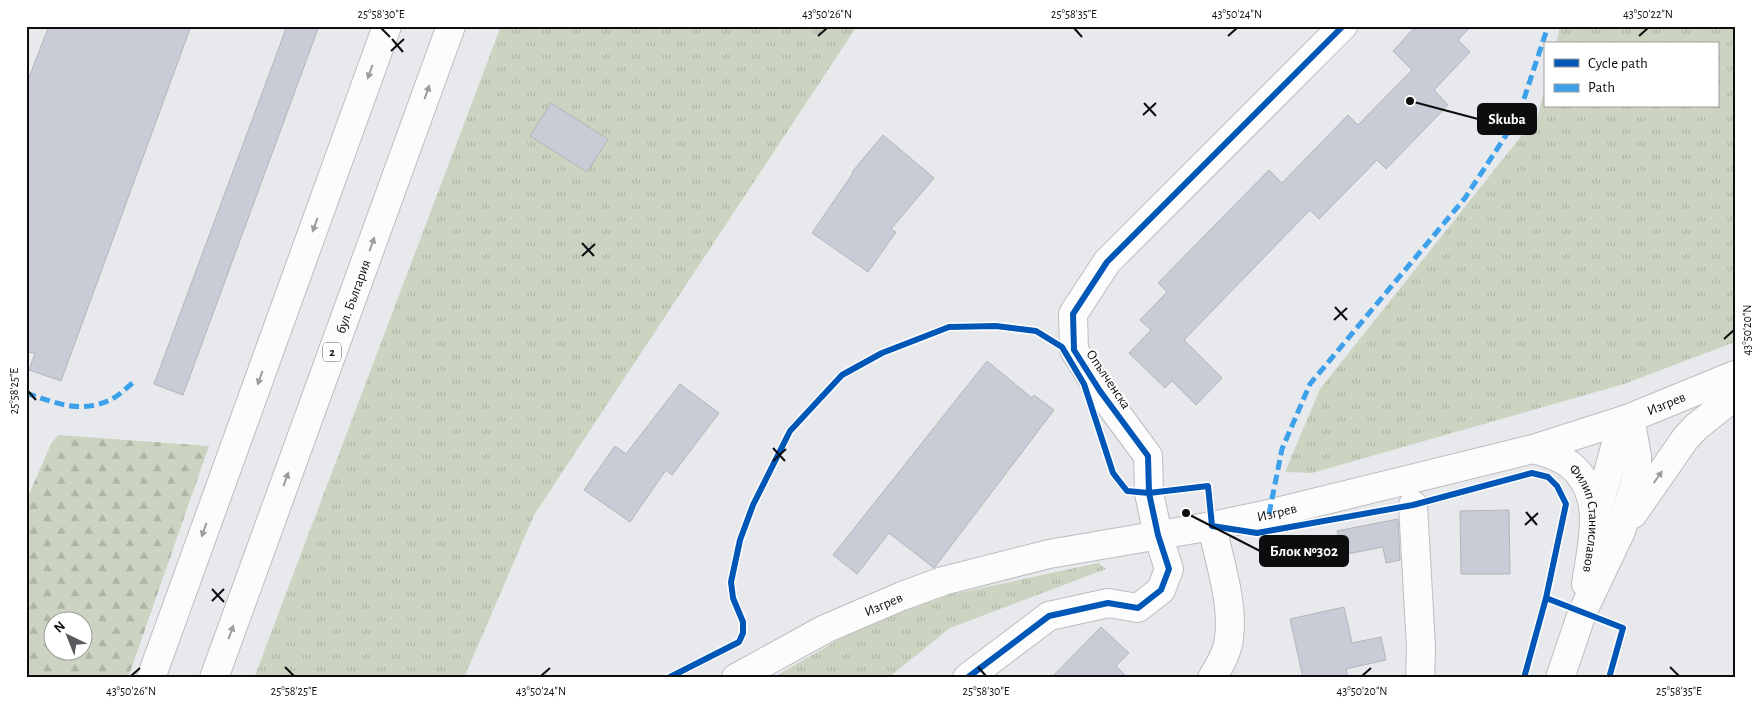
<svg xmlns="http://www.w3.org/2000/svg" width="1761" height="704" viewBox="0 0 1761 704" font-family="'Alegreya Sans',sans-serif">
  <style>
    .grass { fill: url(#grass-tufts) }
    .forest { fill: url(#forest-firs); fill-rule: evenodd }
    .building { fill: #c9ccd6; stroke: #b4b5b9 }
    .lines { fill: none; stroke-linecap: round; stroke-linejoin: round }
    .street-casing { stroke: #bcbdc0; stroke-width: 30 }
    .secondary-casing { stroke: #bcbdc0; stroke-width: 30 }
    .highway-casing { stroke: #bcbdc0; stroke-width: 30 }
    .street { stroke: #fcfcfc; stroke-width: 28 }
    .secondary { stroke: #fcfcfc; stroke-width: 28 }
    .highway { stroke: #fcfcfc; stroke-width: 28 }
    .quiet { stroke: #3ca1ea; stroke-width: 5; stroke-dasharray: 10 5; stroke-linecap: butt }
    .cycleway-casing { stroke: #fff; stroke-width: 9 }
    .cycleway { stroke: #0057b8; stroke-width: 6 }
    .oneway { fill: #9c9c9d }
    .ticks { fill: none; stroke: #0c0d0f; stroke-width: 2 }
    .labels { text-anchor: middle; stroke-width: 4; stroke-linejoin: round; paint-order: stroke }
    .shield { fill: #fff; stroke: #555657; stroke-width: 1 }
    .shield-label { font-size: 12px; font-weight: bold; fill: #0c0d0f }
    .street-label { font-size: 14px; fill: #0c0d0f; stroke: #fff }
    .leader { fill: none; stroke: #0c0d0f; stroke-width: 2 }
    .callout-dot { fill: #0c0d0f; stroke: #fff; stroke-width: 2 }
    .callout { fill: #0c0d0f; stroke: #0c0d0f; stroke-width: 2 }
    .callout-label { font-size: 15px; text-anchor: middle; font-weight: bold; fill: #fff }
    .neatline { fill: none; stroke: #0c0d0f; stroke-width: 2 }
    .ticks-label { font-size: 12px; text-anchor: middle; fill: #0c0d0f }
  </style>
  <defs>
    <pattern id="grass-tufts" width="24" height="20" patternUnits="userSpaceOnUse" patternTransform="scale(1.25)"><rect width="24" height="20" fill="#ccd4c1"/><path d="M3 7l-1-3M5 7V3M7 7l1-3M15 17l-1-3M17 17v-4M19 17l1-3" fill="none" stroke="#aeb5a5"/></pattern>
    <pattern id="forest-firs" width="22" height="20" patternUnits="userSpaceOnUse" patternTransform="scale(1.25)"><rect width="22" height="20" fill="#ccd4c1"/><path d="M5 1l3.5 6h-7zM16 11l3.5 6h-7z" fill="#aeb5a5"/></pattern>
  </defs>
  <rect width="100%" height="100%" fill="#e8e9ed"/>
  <path class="grass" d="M501 26H857L534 515 464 678H254Z
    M1560 26H1735V342L1624 384 1312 473 1285 472 1320 389 1538 115 1545 88V106H1717V44H1556Z
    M1098 563 1106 569 950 628 888 678H772L866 624 949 595Z"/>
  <path class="forest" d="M58 435 209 446 128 678H26V501L51 444ZM52 622H82V652H52Z"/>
  <path class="building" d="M49 26H191L61 381 29 370 35 353 26 352V85Z
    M287 26H319L183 395 154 384Z
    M1416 26H1471L1458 40 1470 52 1434 90 1448 105 1386 169 1377 160 1319 219 1310 210 1184 340 1222 378 1196 405 1172 381 1165 388 1129 353 1151 330 1140 320 1167 292 1158 283 1269 170 1282 183 1348 115 1358 125 1412 70 1393 51Z
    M551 103 608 139 587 172 530 136Z
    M883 135 934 178 891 229 896 232 868 272 812 233 853 173 852 172Z
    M987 361 1032 398 1034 395 1054 410 935 567 934 568 889 533 857 574 833 555Z
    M680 384 719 413 672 475 666 470 630 522 584 490 615 446 626 454Z
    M1509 510 1510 574H1461L1460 511Z
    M1398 519 1400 560 1386 563 1383 547 1342 555 1337 531Z
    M1344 607 1352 643 1381 637 1386 660 1346 669 1348 678H1303L1290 619Z
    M1101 627 1129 653 1116 666 1128 678H1051Z"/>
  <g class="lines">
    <defs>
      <g id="street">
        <path id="s1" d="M1630 418 1735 375"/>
        <path d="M1413 505 1421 647 1420 678"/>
        <path d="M967 678 1049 616 1108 603 1138 608 1161 590 1169 569 1158 535 1149 493 1148 456 1100 391 1074 350 1073 314 1107 262 1343 26"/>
        <path d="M1212 678C1219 667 1228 651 1229 638 1234 604 1219 560 1212 526"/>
      </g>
      <g id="secondary">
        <path id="s2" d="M1533 449C1545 452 1558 456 1569 464 1607 494 1592 543 1586 584"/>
        <path d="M1633 514 1685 439 1696 427 1735 396"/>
        <path d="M1596 518 1622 421"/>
        <path id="s3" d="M736 678 825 629 902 596 943 581 1049 554 1212 526 1269 514 1533 449 1630 418 1637 456V473L1632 493 1621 531 1582 613 1560 678"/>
      </g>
      <g id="highway">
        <path d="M151 678 387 26"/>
        <path id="s4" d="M214 678 451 26"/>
      </g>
    </defs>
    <use href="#street" class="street-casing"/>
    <use href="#secondary" class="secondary-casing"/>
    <use href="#highway" class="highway-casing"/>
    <use href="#street" class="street"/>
    <use href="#secondary" class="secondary"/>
    <use href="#highway" class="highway"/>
    <path class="quiet" d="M26 393C56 403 80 414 110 400 119 396 127 387 135 381
      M1269 514 1282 449 1310 384 1465 198 1518 117 1548 26"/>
    <defs>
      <path id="cycleway" d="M1546 598 1623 628 1609 678
        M668 678 739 642 743 633V622L733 598 731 582 740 540 753 505 790 431 842 375 882 353 949 327 996 326 1036 331 1062 347 1084 384 1113 473 1127 491 1149 493 1208 486 1212 526 1257 533 1413 505 1532 473 1548 477 1557 486 1566 504 1546 598 1524 678
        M967 678 1049 616 1108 603 1138 608 1161 590 1169 569 1158 535 1149 493 1148 456 1100 391 1074 350 1073 314 1107 262 1343 26"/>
    </defs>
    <use href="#cycleway" class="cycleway-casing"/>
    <use href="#cycleway" class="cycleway"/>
  </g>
  <defs><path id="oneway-solid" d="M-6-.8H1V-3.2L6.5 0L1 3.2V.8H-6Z" transform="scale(1.25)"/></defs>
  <g class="oneway">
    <use href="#oneway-solid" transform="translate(370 72) rotate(110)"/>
    <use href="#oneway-solid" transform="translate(427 92) rotate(-70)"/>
    <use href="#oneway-solid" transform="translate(315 225) rotate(110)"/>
    <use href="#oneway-solid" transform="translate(372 244) rotate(-70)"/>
    <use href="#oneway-solid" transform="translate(260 378) rotate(110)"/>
    <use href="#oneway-solid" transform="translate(1658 477) rotate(-55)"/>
    <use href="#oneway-solid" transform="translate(286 479) rotate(-70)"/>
    <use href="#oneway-solid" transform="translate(204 530) rotate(110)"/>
    <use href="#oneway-solid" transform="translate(231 632) rotate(-70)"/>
  </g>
  <path class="ticks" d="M381 28 390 37M1074 28 1082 37M818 36 827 28M1228 36 1237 28M1639 36 1648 28M392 39 403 52M391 51 404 39M1144 103 1156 116M1143 115 1156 103M582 243 594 256M582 256 595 244M1335 307 1347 320M1334 320 1347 308M1724 339 1734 330M28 391 36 400M773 448 785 461M773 461 786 449M1526 512 1537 525M1525 525 1538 513M212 589 224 602M212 601 224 589M285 667 294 676M978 667 986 676M1670 667 1679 676M131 676 140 668M541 676 550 668M1362 676 1371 668"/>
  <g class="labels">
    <rect class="shield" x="323" y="342.5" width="18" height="19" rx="4"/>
    <g class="shield-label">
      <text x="332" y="356">2</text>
    </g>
    <g class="street-label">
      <text dy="5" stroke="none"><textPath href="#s4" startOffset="406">бул. България</textPath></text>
      <text transform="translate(1109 379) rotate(56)" y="5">Опълченска</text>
      <text dy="5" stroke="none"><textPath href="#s1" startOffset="39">Изгрев</textPath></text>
      <text dy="5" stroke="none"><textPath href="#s3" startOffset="570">Изгрев</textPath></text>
      <text dy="5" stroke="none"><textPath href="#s2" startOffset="99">Филип Станиславов</textPath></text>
      <text dy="5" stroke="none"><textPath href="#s3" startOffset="165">Изгрев</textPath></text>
    </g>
  </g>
  <path class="leader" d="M1410 101L1478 119M1186 513L1260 551"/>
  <g class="callout-dot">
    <circle cx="1410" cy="101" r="5"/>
    <circle cx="1186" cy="513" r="5"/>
  </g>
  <g class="callout">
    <rect x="1478" y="104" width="58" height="30" rx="5"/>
    <rect x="1260" y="536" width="88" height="30" rx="5"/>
  </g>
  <g class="callout-label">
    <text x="1507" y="124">Skuba</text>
    <text x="1304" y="556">Блок №302</text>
  </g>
  <rect width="1761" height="704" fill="none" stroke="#ffffff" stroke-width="55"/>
  <rect x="1544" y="42" width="175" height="65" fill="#ffffff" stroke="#9e9e9f"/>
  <rect x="1554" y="59" width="25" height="8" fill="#0057b8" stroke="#9e9e9f"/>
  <text x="1588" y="68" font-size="15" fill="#0c0d0f">Cycle path</text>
  <rect x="1554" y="84" width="25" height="8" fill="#3ca1ea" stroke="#9e9e9f"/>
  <text x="1588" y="92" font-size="15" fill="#0c0d0f">Path</text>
  <g transform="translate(68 636) rotate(317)"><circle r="24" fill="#ffffff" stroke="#9e9e9f"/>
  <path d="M0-4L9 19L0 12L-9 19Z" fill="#595a5d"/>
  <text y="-8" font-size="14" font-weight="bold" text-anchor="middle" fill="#0c0d0f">N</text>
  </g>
  <rect x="28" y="28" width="1706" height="648" class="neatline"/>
  <g class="ticks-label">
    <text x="381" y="18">25°58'30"E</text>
    <text x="827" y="18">43°50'26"N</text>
    <text x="1074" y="18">25°58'35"E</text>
    <text x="1237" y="18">43°50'24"N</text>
    <text x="1648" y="18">43°50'22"N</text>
    <text transform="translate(1747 330) rotate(-90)" y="4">43°50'20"N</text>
    <text transform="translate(14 391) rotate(-90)" y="4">25°58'25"E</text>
    <text x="131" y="695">43°50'26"N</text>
    <text x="294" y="695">25°58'25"E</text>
    <text x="541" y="695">43°50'24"N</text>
    <text x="986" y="695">25°58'30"E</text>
    <text x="1362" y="695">43°50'20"N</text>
    <text x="1679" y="695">25°58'35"E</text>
  </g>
</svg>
